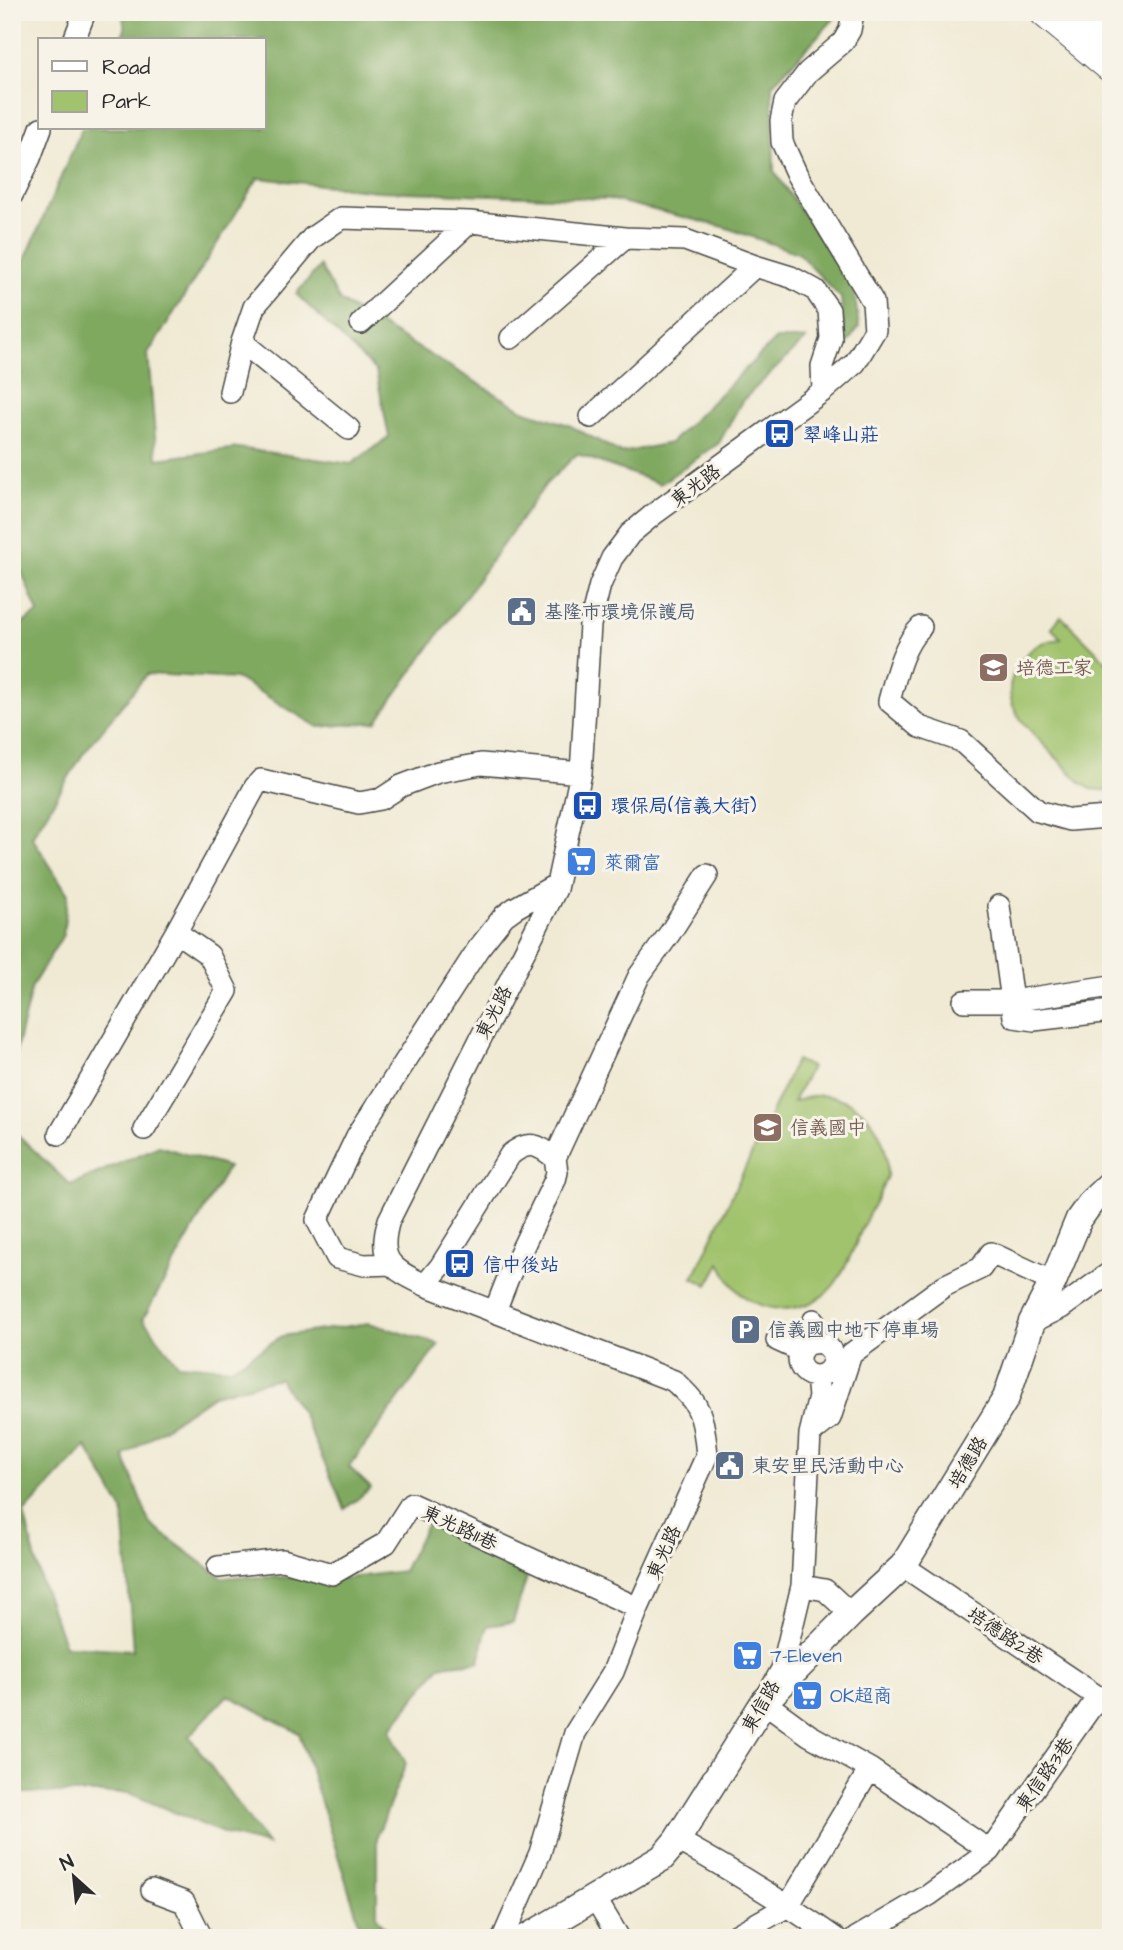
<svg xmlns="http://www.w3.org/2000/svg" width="1123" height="1950" viewBox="0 0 1123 1950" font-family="'Architects Daughter','LXGW WenKai TC',sans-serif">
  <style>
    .green { fill: #a1c36d; stroke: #66774c; stroke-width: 2 }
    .forest { fill: #80a960; stroke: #566a46; stroke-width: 2; fill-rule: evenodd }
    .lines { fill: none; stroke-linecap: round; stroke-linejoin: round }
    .minor-casing { stroke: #494844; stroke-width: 24 }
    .major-casing { stroke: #494844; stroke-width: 29 }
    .highway-casing { stroke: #494844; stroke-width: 34 }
    .minor { stroke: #fff; stroke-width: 21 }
    .major { stroke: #fff; stroke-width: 26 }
    .highway { stroke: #fff; stroke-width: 32 }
    .labels { text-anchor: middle; stroke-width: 6; stroke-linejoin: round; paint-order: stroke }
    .transit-label { font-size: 19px; fill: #164399; stroke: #f7f3e8; text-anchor: start }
    .street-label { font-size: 19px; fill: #2b2b2b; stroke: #f7f3e8 }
    .service-label { font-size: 19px; fill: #4e5e75; stroke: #f7f3e8; text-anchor: start }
    .education-label { font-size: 19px; fill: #785e54; stroke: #f7f3e8; text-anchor: start }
    .shop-label { font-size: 19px; fill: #366cbe; stroke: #f7f3e8; text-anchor: start }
  </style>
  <rect width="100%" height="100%" fill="#f7f3e8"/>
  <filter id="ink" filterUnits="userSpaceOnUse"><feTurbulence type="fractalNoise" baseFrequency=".0143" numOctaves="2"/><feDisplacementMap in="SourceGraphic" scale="14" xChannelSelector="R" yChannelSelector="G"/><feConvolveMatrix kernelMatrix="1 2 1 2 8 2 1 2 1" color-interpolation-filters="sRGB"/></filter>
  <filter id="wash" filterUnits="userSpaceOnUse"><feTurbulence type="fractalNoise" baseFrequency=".00686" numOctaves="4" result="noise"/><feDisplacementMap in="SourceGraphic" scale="28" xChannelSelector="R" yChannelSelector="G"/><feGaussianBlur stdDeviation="1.57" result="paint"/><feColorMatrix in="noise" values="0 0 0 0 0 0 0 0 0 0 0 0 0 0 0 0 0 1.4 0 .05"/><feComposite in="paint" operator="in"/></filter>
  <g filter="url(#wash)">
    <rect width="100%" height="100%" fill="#f0ead4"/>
    <path class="green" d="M1061 616 1111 666V791L1091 789 1081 783C1068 770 1055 756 1042 743 1019 719 996 697 1020 662 1031 647 1043 640 1062 639L1051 628Z
      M796 1060 811 1067 793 1102C805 1098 816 1094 829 1096 864 1102 885 1131 887 1164 887 1165 887 1174 887 1175 884 1187 870 1211 864 1224 856 1242 848 1266 836 1282 815 1312 770 1318 741 1294 731 1286 726 1274 720 1263L708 1285 693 1278Z"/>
    <path class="forest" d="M122 12H833L834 19 772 85 774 171 854 289 859 327 845 346 841 298 798 253 724 227 609 199 377 191 258 178 148 354 157 459 238 448 351 464 389 437 376 371 296 294 320 266 340 301 523 410 569 425 621 453 670 443 776 339H806L742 401 719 443 660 484 577 454 546 484 376 722 318 727 238 679 147 674 83 754 32 837 68 894 63 935 32 986 12 1067V630L38 613 12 548V290L82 128H264V40H120L125 29Z
      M12 1129 70 1185 159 1146 228 1167 143 1319 178 1364 231 1368 282 1336 369 1323 439 1344 349 1467 371 1488 345 1509 302 1413 279 1378 213 1395 124 1456 150 1524 221 1577 348 1578 403 1571 427 1523 527 1577 513 1622 487 1626 479 1662 440 1666 390 1730 406 1764 377 1836V1917L393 1938H364L299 1733 228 1695 189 1736 267 1845 225 1834 129 1793H12ZM86 1446 123 1511 133 1650 65 1646 41 1581 24 1513Z"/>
  </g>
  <g filter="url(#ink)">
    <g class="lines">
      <defs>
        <path id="minor" d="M74 40 85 12
          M12 195 30 158 41 128
          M361 323 470 222
          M511 338 625 238
          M242 342 349 429
          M230 392 242 342 254 307 312 238 341 218 470 222 625 238 685 240 755 266 791 277 815 290 829 310 831 339 822 366 823 391
          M591 417 755 266
          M921 627C902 646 896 676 889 701L920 727 961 741 1038 811 1070 820 1108 817 1111 815
          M1111 986 1012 1001 1014 1017 1034 1020 1111 1011
          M964 1001H1012L999 906
          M144 1129 227 991 209 955 176 932
          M59 1134 176 932 255 787 261 780 359 803 381 799 401 786 438 772 481 764 581 773
          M555 1158 639 976 670 933 707 875
          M392 1264 364 1265 337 1258 317 1220 357 1136 478 949 504 916 515 908 557 884
          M425 1285 440 1267 510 1155C528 1139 539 1145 555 1158L557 1172 555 1180 508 1278 495 1311
          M814 1320V1343
          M1032 1322 1061 1308 1111 1272
          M777 1340 801 1351
          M799 1359a17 17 0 1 1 34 0a17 17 0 1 1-34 0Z
          M817 1376 819 1397 810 1434 802 1586 782 1669 764 1702 809 1735 870 1769 990 1851 1098 1697
          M810 1434 830 1418 851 1354 944 1286 981 1268 991 1253 1053 1282
          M903 1566 1098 1697 1111 1698
          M218 1567 283 1560 332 1574 386 1543 411 1504 638 1608
          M802 1586 825 1590 851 1614
          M677 1840C731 1870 784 1902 835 1938
          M152 1890 184 1902 202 1938
          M595 1898 619 1938
          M503 1938 540 1853 575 1733 613 1672 638 1608 707 1455C705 1437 704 1416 693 1401 688 1394 680 1387 674 1381L425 1285C391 1269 377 1260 389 1220L556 889 581 773 590 625 600 585 612 558 630 534 654 514 823 391 855 363 875 330 873 302 797 175 782 142 781 121 785 102 808 72 843 42 850 30 853 12
          M731 1938 788 1906 870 1769
          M856 1938 929 1895 990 1851"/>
        <path id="major" d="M526 1938 662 1858 677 1840 764 1702 851 1614 903 1566 1006 1398 1032 1322 1053 1282 1079 1219 1092 1201 1111 1183"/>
        <path id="highway" d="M1046 12 1111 66
          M1086 12 1111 34"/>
      </defs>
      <use href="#minor" class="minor-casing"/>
      <use href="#major" class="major-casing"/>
      <use href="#highway" class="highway-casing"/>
      <use href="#minor" class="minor"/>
      <use href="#major" class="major"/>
      <use href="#highway" class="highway"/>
    </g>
  </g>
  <defs>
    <symbol id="bus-square" viewBox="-11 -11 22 22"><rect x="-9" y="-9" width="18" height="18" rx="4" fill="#1a4fb4" stroke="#f7f3e8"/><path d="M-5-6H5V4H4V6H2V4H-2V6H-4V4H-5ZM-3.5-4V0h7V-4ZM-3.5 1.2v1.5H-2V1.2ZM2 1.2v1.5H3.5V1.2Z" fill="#fff"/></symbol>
    <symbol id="civic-square" viewBox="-11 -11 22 22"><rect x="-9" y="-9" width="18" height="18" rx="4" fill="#5c6f8a" stroke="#f7f3e8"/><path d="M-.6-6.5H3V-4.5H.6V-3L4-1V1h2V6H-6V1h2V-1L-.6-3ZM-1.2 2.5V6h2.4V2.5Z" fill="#fff"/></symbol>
    <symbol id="school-square" viewBox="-11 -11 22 22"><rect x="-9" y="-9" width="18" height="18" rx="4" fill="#8d6e63" stroke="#f7f3e8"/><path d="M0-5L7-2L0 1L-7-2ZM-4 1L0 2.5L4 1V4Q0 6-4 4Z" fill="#fff"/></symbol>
    <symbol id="supermarket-square" viewBox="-11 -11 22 22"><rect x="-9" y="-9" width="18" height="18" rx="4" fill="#3f7fe0" stroke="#f7f3e8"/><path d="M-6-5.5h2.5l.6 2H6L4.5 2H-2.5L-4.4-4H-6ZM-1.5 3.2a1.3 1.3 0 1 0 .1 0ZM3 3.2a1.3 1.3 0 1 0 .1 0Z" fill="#fff"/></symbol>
    <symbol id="parking-square" viewBox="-11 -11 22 22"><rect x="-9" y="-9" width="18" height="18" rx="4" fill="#5c6f8a" stroke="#f7f3e8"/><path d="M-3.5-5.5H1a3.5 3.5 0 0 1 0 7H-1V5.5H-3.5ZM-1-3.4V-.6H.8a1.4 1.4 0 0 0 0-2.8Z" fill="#fff"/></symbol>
  </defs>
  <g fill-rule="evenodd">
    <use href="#bus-square" x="762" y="416" width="35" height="35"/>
    <use href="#civic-square" x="504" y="594" width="35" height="35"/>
    <use href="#school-square" x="976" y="650" width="35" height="35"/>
    <use href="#bus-square" x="570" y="788" width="35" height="35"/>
    <use href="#supermarket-square" x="564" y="844" width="35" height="35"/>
    <use href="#school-square" x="750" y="1110" width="35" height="35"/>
    <use href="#bus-square" x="442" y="1246" width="35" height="35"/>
    <use href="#parking-square" x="728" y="1312" width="35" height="35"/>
    <use href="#civic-square" x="712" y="1448" width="35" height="35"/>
    <use href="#supermarket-square" x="730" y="1638" width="35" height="35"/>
    <use href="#supermarket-square" x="790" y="1678" width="35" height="35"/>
  </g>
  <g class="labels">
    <g class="transit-label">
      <text x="803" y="441">翠峰山莊</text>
      <text x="611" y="812">環保局(信義大街)</text>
      <text x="483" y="1271">信中後站</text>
    </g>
    <g class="street-label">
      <text transform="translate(695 485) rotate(-37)" y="7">東光路</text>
      <text transform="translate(493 1012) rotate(-63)" y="7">東光路</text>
      <text transform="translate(967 1462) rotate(-59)" y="7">培德路</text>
      <text transform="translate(460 1527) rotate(25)" y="7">東光路11巷</text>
      <text transform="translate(663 1552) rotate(-66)" y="7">東光路</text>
      <text transform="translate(1006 1635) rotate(34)" y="7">培德路2巷</text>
      <text transform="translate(760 1706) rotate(-60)" y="7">東信路</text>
      <text transform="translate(1044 1774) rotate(-55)" y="7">東信路3巷</text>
    </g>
    <g class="service-label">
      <text x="544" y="618">基隆市環境保護局</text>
      <text x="768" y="1336">信義國中地下停車場</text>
      <text x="752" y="1472">東安里民活動中心</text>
    </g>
    <g class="education-label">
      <text x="1016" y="674">培德工家</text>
      <text x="790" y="1134">信義國中</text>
    </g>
    <g class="shop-label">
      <text x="604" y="869">萊爾富</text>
      <text x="770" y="1662">7-Eleven</text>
      <text x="830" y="1702">OK超商</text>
    </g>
  </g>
  <rect width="1123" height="1950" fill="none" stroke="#f7f3e8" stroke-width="42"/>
  <rect x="38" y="38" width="228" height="91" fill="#f7f3e8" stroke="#a5a39c" stroke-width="2"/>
  <rect x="52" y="61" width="35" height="10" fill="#ffffff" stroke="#a5a39c" stroke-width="2"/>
  <text x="102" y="74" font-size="21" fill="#2b2b2b">Road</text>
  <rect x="52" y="91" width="35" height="21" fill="#a1c36d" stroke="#a5a39c" stroke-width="2"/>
  <text x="102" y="108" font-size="21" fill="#2b2b2b">Park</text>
  <g transform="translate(74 1877) rotate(333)" stroke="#f7f3e8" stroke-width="5" paint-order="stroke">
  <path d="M0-5L12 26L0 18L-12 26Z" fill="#2b2b2b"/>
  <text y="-10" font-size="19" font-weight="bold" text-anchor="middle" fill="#2b2b2b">N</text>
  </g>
</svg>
